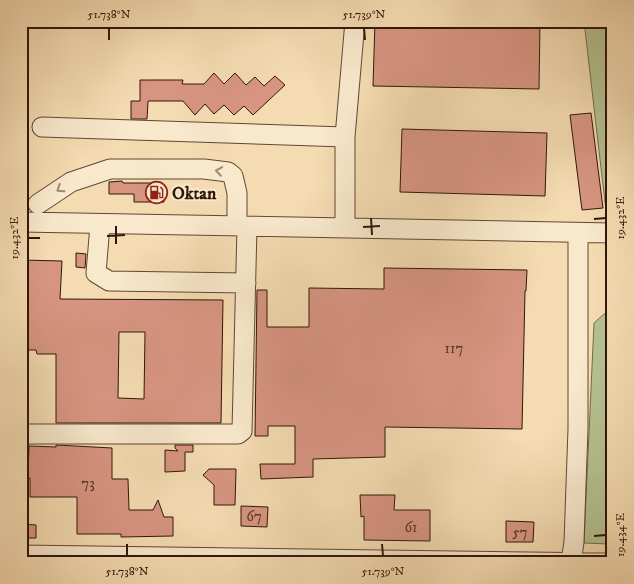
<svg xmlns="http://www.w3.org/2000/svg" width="634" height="584" viewBox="0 0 634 584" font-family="'IM FELL DW Pica',serif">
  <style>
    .green { fill: #b5c191; stroke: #746c4e }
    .building { fill: #d79581; stroke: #32160a; fill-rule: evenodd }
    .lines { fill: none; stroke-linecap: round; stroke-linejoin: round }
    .minor-casing { stroke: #624734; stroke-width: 21 }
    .minor { stroke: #f8e8cc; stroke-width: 19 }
    .oneway { stroke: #9f8a75 }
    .ticks { fill: none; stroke: #32160a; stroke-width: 2 }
    .labels { text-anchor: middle; stroke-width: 4; stroke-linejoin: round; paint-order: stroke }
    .number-label { font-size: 15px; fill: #5b3628 }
    .poi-label { font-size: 18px; font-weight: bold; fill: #32160a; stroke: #f8e8cc; text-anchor: start }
    .neatline { fill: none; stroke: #32160a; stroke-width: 2 }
    .ticks-label { font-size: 12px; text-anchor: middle; fill: #32160a }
  </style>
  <rect width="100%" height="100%" fill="#f4dbb1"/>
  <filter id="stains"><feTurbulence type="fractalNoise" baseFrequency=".004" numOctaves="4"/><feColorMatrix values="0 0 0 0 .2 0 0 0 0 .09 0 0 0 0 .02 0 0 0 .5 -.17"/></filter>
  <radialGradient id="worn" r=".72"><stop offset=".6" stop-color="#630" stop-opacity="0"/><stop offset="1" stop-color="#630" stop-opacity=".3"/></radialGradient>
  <path class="green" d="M584 21H613V211H606Z
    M604 314H613V447H608V544L584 543 594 323Z"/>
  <path class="building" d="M375 21H540L539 89 373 86Z
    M214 73 224 84 235 73 246 85 255 77 264 86 275 76 285 85 253 115 244 106 234 115 224 105 214 114 205 104 195 115 183 101H148L147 119H131V101H140V80H183L182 84H204Z
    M591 113 603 208 582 210 570 115Z
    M402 129 547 133 545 196 400 192Z
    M122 181 123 183H160L164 186V202H134V194H109V182Z
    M76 253 86 254 85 268 76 267Z
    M21 260 62 261 60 299 223 300 221 423H56V354H37L36 350H21ZM119 332H145L144 399 118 398Z
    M384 268 527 270 526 291H525L522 429 385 427V457L313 459V477L261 479 260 464H295V426H268V436H255L257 290H267V327H309V288L384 289Z
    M56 445 112 448V479H128L129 510H153L158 500 164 517H173V536L121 537V534H77V497H30V478H28L29 446 56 447Z
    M175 445H193V452H185V471L165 472V450L178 451 175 448Z
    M209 469H236L235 505H214V485L203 475Z
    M360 495H395L394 510H430V541L364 540V516L361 517Z
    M241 506 268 507 267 527 241 526Z
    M506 521 534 522 533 542H506Z
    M21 524 36 525V538H21Z"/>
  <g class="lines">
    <defs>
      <path id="minor" d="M42 127 345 137
        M38 204 71 182 110 169H204L228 172 233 176 237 193V226
        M21 222 613 233
        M100 225 96 273 109 281 246 283
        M345 228V137L355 21
        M21 434H238L242 431 247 227
        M21 555 607 563
        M571 562 574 542 578 429V233"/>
    </defs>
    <use href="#minor" class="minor-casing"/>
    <use href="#minor" class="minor"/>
  </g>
  <defs><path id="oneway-chevron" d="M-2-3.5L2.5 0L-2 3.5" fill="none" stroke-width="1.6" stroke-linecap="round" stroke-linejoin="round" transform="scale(1.25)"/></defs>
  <g class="oneway">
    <use href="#oneway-chevron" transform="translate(219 171) rotate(-172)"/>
    <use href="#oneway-chevron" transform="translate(60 189) rotate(147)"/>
  </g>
  <path class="ticks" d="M109 28V40M364 28 365 40M371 218 372 235M594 219 606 218M116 226V244M363 227 380 226M107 236 125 235M28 238H40M594 536 606 535M127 544V556M382 544 383 556"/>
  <defs>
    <symbol id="fuel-ring" viewBox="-11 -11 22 22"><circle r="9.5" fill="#f8e8cc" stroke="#8f2418" stroke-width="1.5"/><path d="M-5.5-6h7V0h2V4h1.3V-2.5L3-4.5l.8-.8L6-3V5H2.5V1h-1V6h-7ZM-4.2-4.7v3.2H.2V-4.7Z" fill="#8f2418"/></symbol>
  </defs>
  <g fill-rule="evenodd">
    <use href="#fuel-ring" x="144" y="180" width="25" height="25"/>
  </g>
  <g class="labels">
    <g class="number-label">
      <text x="454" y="353">117</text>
      <text x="88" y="488">73</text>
      <text x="254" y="521">67</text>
      <text x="411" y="532">61</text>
      <text x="520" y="537">57</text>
    </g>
    <g class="poi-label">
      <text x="172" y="199">Oktan</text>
    </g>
  </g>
  <rect width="634" height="584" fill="none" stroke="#f4dbb1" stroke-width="55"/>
  <rect x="28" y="28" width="578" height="528" class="neatline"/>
  <g class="ticks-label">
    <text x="109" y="18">51.738°N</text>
    <text x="364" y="18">51.739°N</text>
    <text transform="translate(620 218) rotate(-90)" y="4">19.432°E</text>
    <text transform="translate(14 238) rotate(-90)" y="4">19.432°E</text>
    <text transform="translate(620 535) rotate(-90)" y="4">19.434°E</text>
    <text x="127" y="575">51.738°N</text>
    <text x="383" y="575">51.739°N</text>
  </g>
  <rect width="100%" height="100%" filter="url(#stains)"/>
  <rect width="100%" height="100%" fill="url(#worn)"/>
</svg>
